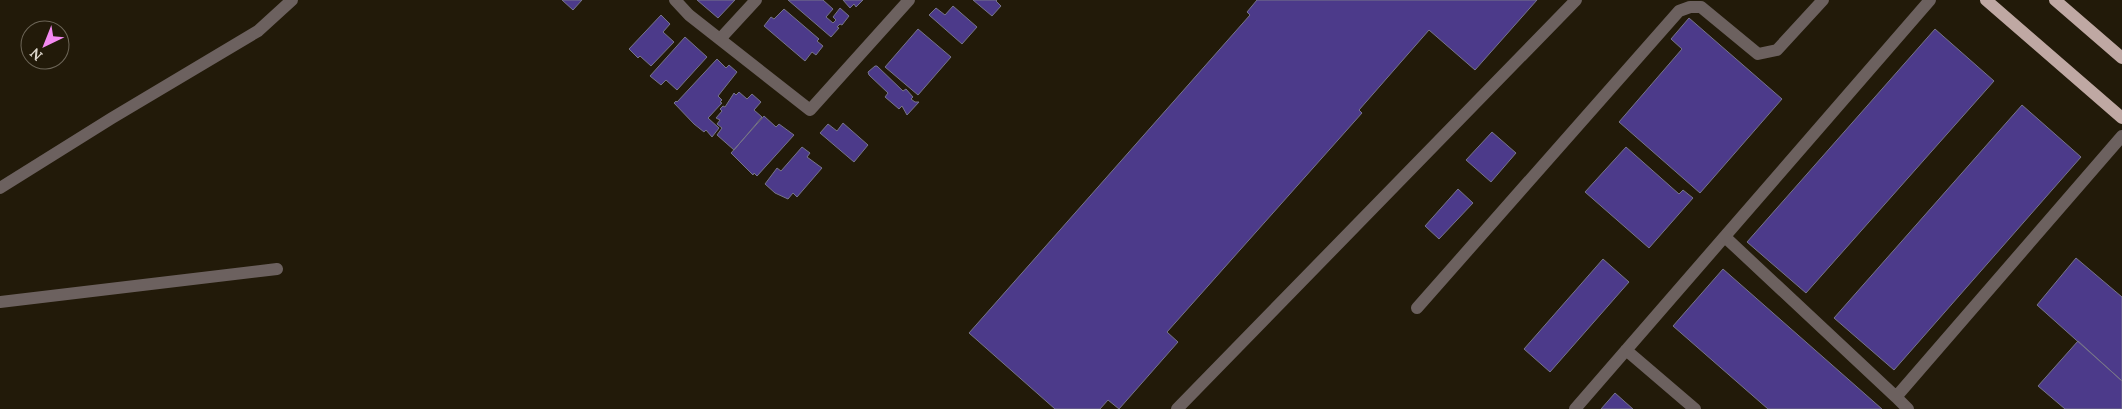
<svg xmlns="http://www.w3.org/2000/svg" width="2122" height="409" viewBox="0 0 2122 409" font-family="Lora,serif">
  <style>
    .building { fill: #4c3a8a; stroke: #767489 }
    .lines { fill: none; stroke-linecap: round; stroke-linejoin: round }
    .minor { stroke: #6c615f; stroke-width: 12 }
    .major { stroke: #bfa8a3; stroke-width: 12 }
  </style>
  <rect width="100%" height="100%" fill="#221a09"/>
  <path class="building" d="M562 0H582L573 10Z
    M697 0H735L718 18Z
    M788 0H823L833 9 826 17 833 23 836 20 833 17 840 8 849 16 842 25 840 24 837 27 839 28 831 37Z
    M843 0H863L856 7 854 4 850 8Z
    M973 0H997L996 1 1001 6 992 16Z
    M1257 0H1537L1475 70 1429 30 1359 110 1362 113 1167 332 1178 342 1119 409 1108 400 1100 409H1055L969 333 1250 15 1247 12Z
    M953 6 977 27 962 44 929 15 936 8 945 15Z
    M784 9 819 39 817 41 823 46 816 55 812 52 805 61 764 26 771 17 774 19Z
    M661 15 670 24 663 32 674 42 651 66 640 56 638 58 629 49Z
    M1689 18 1782 99 1700 193 1619 122 1682 49 1671 39Z
    M918 29 951 57 918 95 885 67Z
    M1935 29 1994 81 1806 293 1747 242Z
    M685 37 707 57 677 90 666 80 661 85 650 76Z
    M717 59 726 68 729 65 737 72 718 96 722 100 720 102 722 103 708 118 719 128 712 137 706 130 704 132 694 124 674 103 676 101 677 102Z
    M875 66H877L903 91 906 89 913 97 911 99 915 102H919L907 115 902 106 899 109 885 97 888 93 869 75 868 72Z
    M739 92 747 99 752 94 761 102 754 110 762 117 734 150 717 135 722 128 717 124 720 120 716 118 722 111 720 109 723 106 725 107 734 93 736 95Z
    M2022 105 2081 157 1894 370 1834 318Z
    M764 116 776 127 779 124 794 135 757 176 754 173 753 175 731 153Z
    M843 123 868 145 854 162 820 133 828 124 837 131Z
    M1492 132 1516 153 1491 182 1466 160Z
    M802 147 810 153 807 157 822 168 797 197 793 193 788 199 775 193 765 184 777 168 781 171Z
    M1626 147 1679 194 1683 190 1693 198 1649 248 1585 192Z
    M1458 189 1473 203 1439 239 1425 226Z
    M2076 258 2122 297V381L2037 305Z
    M1603 259 1629 282 1550 372 1524 349Z
    M1723 269 1882 409H1768L1673 326Z
    M2078 341 2122 381V409H2065L2038 386Z
    M1615 393 1633 409H1601Z"/>
  <g class="lines">
    <path class="minor" d="M675 0 689 15 810 110 909 0
      M720 39 756 0
      M0 188 112 118 258 31 292 0
      M1725 237 1896 397
      M0 302 277 269
      M1417 308 1679 11 1690 7H1701L1758 54 1777 50 1823 0
      M1626 350 1695 409
      M1177 409 1576 0
      M1575 409 1930 0
      M1908 409 1896 397 2122 136"/>
    <path class="major" d="M1986 0 2122 118
      M2055 0 2122 58"/>
  </g>
  <g transform="translate(45 45) rotate(223)"><circle r="24" fill="#221a09" stroke="#6c6557"/>
  <path d="M0-4L9 19L0 12L-9 19Z" fill="#f389f1"/>
  <text y="-8" font-size="14" font-weight="bold" text-anchor="middle" fill="#dcd6cc">N</text>
  </g>
</svg>
